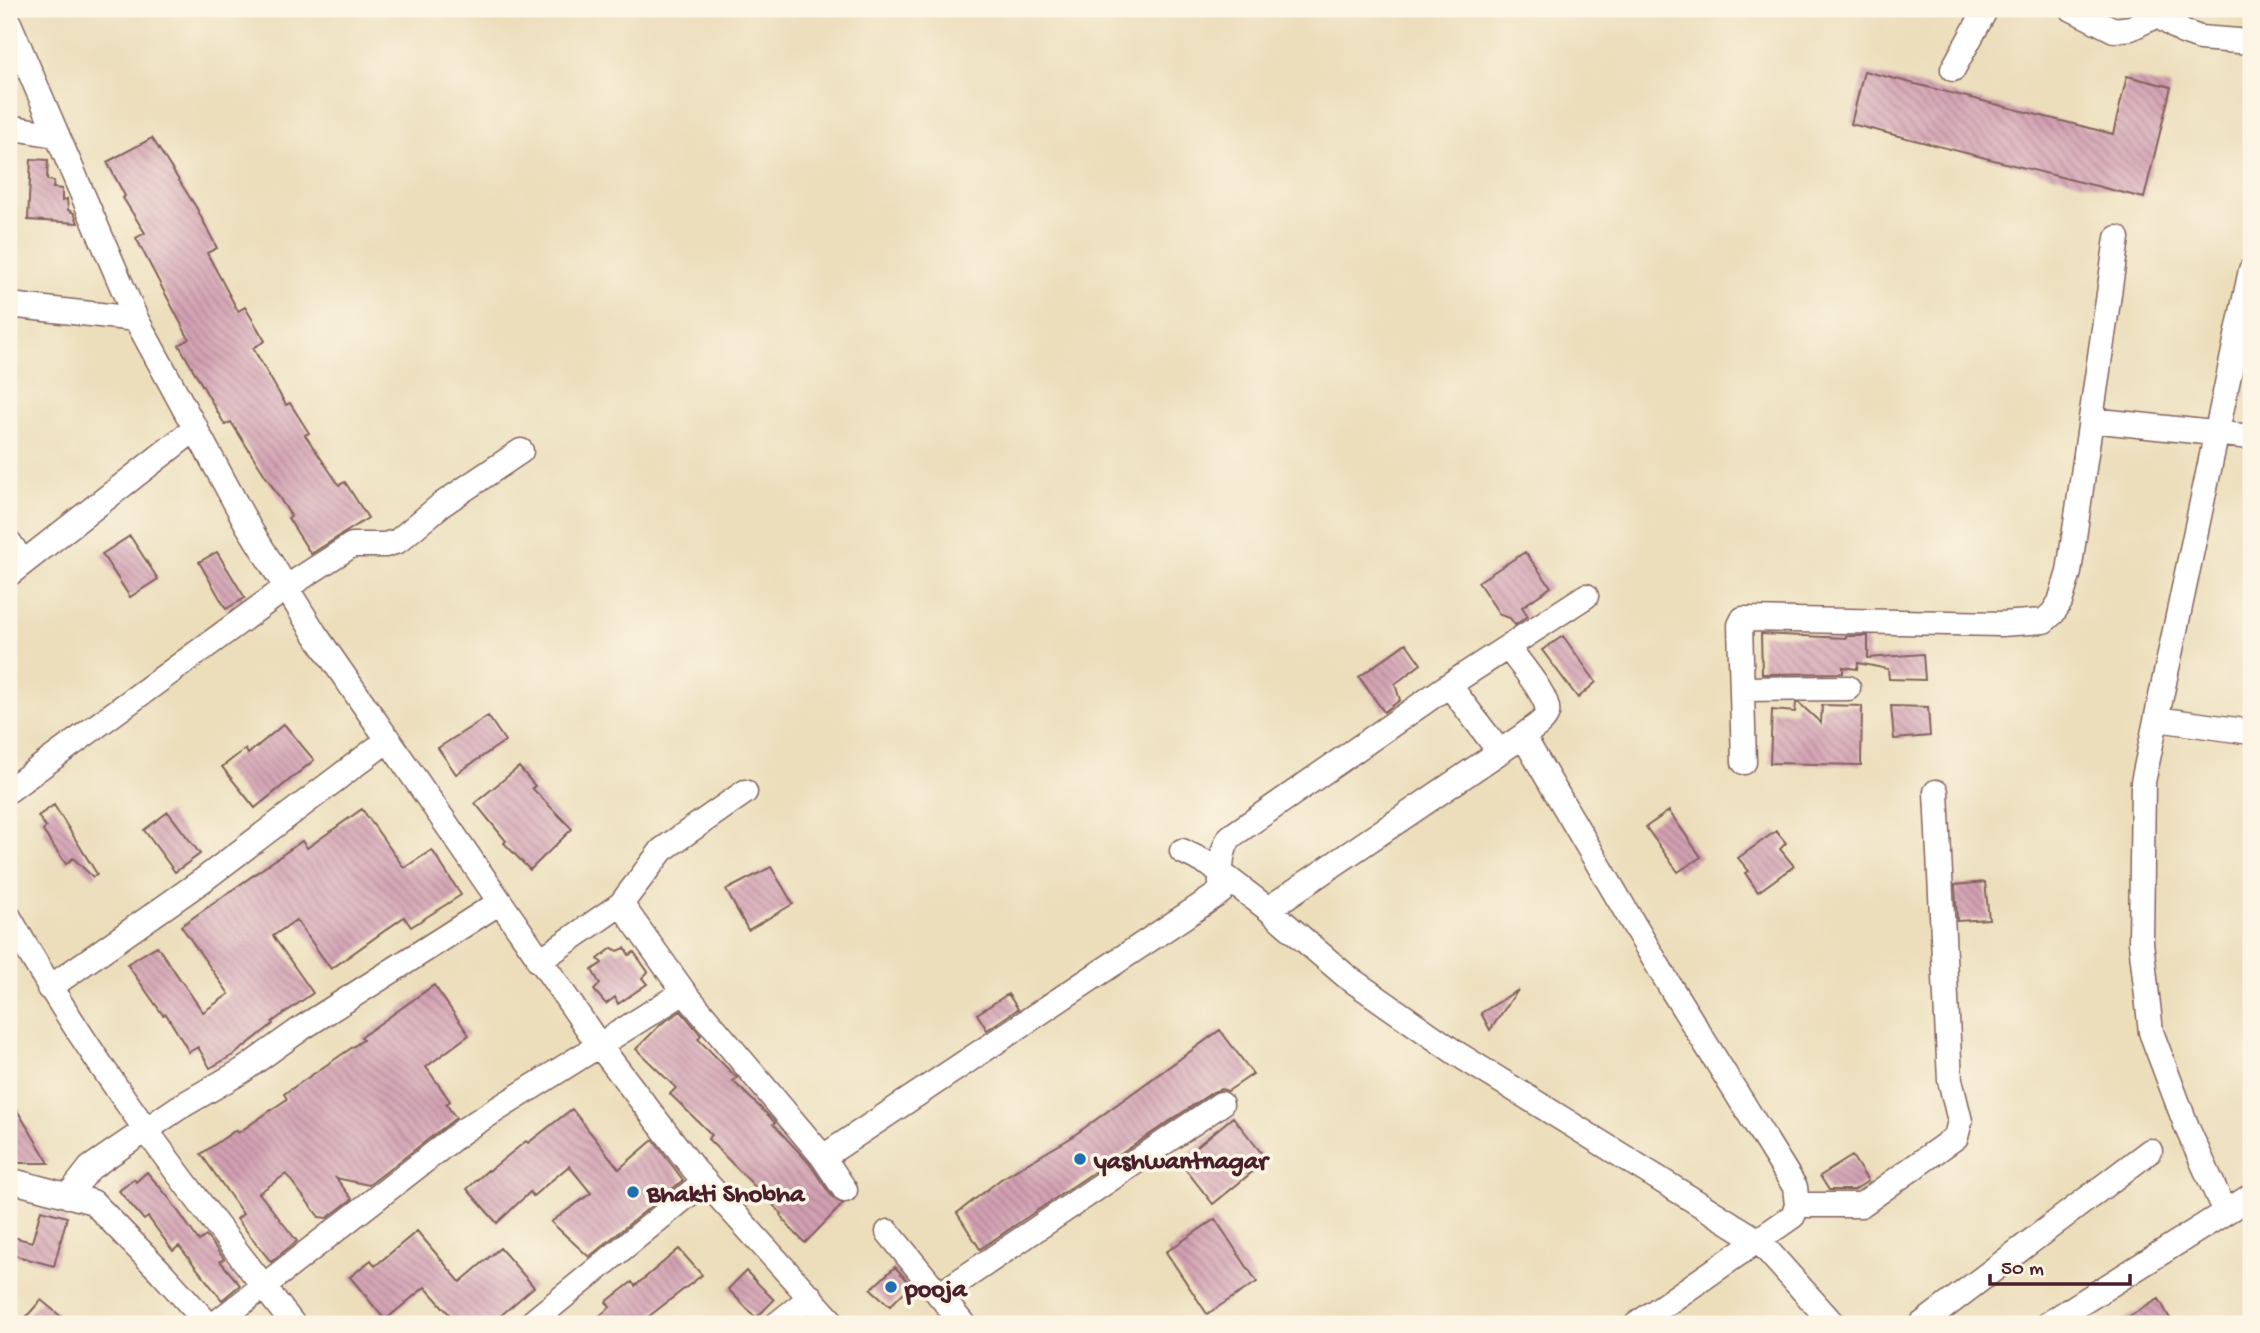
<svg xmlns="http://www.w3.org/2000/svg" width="2260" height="1333" viewBox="0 0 2260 1333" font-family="'Gochi Hand',sans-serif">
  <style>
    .building { fill: url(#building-back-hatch) }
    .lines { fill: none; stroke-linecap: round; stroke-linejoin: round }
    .minor-casing { stroke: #83625d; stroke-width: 27 }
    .minor { stroke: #fff; stroke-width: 24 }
    .poi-dot { fill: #1f6fb2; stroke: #fcf5e5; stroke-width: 2.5 }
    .labels { text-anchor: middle; stroke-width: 7; stroke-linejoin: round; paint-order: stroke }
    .poi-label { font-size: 26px; font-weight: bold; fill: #4a1f2b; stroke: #fcf5e5; text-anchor: start }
  </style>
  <defs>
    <pattern id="building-back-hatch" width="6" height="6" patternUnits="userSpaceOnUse" patternTransform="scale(1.75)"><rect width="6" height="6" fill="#d2a0b2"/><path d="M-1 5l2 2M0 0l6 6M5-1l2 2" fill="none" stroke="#ac8291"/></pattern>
  </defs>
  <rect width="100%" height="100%" fill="#fcf5e5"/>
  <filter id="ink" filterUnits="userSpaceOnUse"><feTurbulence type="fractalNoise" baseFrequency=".0143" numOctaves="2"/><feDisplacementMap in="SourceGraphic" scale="14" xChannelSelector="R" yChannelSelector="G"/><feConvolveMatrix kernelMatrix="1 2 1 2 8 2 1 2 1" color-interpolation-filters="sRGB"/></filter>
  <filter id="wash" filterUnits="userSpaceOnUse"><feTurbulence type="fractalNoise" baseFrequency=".00686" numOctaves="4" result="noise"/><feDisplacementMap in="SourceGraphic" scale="28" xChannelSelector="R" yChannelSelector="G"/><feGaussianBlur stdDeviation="1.57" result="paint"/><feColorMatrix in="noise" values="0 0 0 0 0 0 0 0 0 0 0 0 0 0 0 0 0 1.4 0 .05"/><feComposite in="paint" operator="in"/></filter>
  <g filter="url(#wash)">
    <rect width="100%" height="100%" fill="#ecdebb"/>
    <g id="blocks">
      <path class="building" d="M1864 71 2113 134 2127 76 2171 87 2144 198 1851 124Z
        M152 138 196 207 217 248 207 253 238 311 245 307 265 341 253 348 286 405 290 403 309 433 305 435 339 485 345 482 368 518 311 554 288 518 291 516 231 422 225 425 179 345 189 339 136 238 145 233 123 198 125 196 107 162Z
        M31 159 48 160 47 180 54 181 53 188 62 189V201L67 199 68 210 74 213 78 223 28 220Z
        M130 536 158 579 130 597 102 554Z
        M217 552 245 598 226 609 199 562Z
        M1525 552 1551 587 1522 607 1528 616 1515 625 1510 618 1500 615 1478 582Z
        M1761 634 1846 638V636H1868V658L1923 654 1925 680 1889 679 1888 669 1858 663 1857 669 1843 667V673L1762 674Z
        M1563 636 1596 682 1578 698 1542 650Z
        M1406 643 1421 664 1395 684 1400 700 1384 712 1359 677Z
        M1796 703H1799L1821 723 1822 705 1862 706 1861 765 1770 763 1772 710 1795 712Z
        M1891 706 1928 707 1930 736 1894 739Z
        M488 716 505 741 456 774 438 748Z
        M284 724 314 760 255 808 222 767 245 749 248 754Z
        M519 767 535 786 532 788 572 829 530 870 504 843 506 841 475 803Z
        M54 805 97 874 93 877 73 858 66 864 43 831 46 827 38 816Z
        M362 809 404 868 432 850 461 895 411 927 404 917 331 969 296 920 273 936 313 993 272 1022 273 1024 235 1054 210 1068 198 1047 189 1052 166 1014 163 1015 127 964 157 946 203 1012 229 994 181 926 302 841 307 848Z
        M1669 811 1701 857 1678 872 1646 827Z
        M168 812 200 854 175 872 144 830Z
        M1776 831 1786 843 1780 849 1794 866 1758 892 1745 873 1749 871 1738 858Z
        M771 867 793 904 748 930 726 890Z
        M1985 882 1989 919 1957 921 1955 885Z
        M612 948 618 951 625 948 629 955 634 952 648 972 642 978 647 984 618 1004 615 997 606 1004 594 990 600 984 592 970 602 963 598 959Z
        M434 985 469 1035 426 1067 450 1101 446 1104 456 1118 369 1185 336 1178 352 1199 327 1218 319 1217 286 1174 259 1193 297 1241 271 1262 237 1219 243 1214 201 1154 236 1130 238 1133 287 1099 284 1094 363 1040 361 1037Z
        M1518 990 1490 1030 1481 1013Z
        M1008 994 1018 1009 987 1030 977 1014Z
        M681 1011 701 1035 698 1039 737 1078 733 1081 769 1116 775 1123 773 1124 809 1163 833 1198 843 1204 805 1243 790 1228 781 1216 782 1214 708 1139 712 1135 670 1094 676 1088 636 1049 661 1024Z
        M1220 1030 1253 1074 1228 1091 1221 1089 1213 1092 980 1249 957 1213 1001 1179 1069 1139Z
        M9 1097 49 1163H9Z
        M572 1109 619 1169 653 1140 683 1180 589 1257 551 1222 591 1193 569 1166 533 1196 530 1192 497 1223 467 1189 488 1170 489 1171 526 1141 528 1143Z
        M1233 1117 1267 1160 1213 1204 1179 1161Z
        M1852 1156 1868 1181 1854 1190H1829L1820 1176Z
        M147 1172 169 1198 199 1241 206 1236 224 1259 220 1261 240 1285 222 1300 179 1246 173 1251 148 1217 144 1220 119 1191 134 1179 136 1182Z
        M41 1210 67 1217 54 1266 9 1254V1236L32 1242Z
        M1215 1219 1257 1282 1207 1314 1166 1252Z
        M417 1231 460 1282 500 1248 534 1287 491 1324H458L425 1287 385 1320 350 1277 371 1260 375 1266Z
        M679 1249 702 1275 639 1324H590L610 1307 606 1302 632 1282 635 1286Z
        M895 1267 911 1285 890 1306 871 1289Z
        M746 1271 774 1300 756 1318 728 1289Z
        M2159 1299 2173 1324H2116Z
        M41 1300 70 1324H20Z"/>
    </g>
  </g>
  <g filter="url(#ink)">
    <use href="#blocks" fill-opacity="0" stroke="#83625d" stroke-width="2"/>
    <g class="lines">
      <defs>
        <path id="minor" d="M2072 9 2114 30 2131 28 2151 18 2160 17 2183 32 2200 38 2251 42
          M9 23 136 319 248 526 315 634 599 1045 693 1168 834 1324
          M1953 69 1986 9
          M9 127 55 135
          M9 305 136 319
          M2091 420 2251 437
          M9 542 23 563
          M9 574 196 428
          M1449 685 1499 751
          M1742 689 1848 688
          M2157 719 2251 732
          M1523 736 1671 988 1795 1187 1797 1205 1793 1216 1637 1324
          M1744 762 1740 625 1743 619 2001 624 2044 621 2053 613 2060 602 2069 572 2117 238
          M9 790 287 587 352 545H385L398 541 441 505 521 451
          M1182 851 1209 864 1268 909 1346 976 1456 1053 1759 1241 1833 1324
          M621 904 684 992 823 1157 845 1190
          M1268 909 1523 736C1530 730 1545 722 1547 713 1552 700 1516 659 1508 647
          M9 917C90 1062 191 1193 293 1324
          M539 961 621 904 662 850 745 792
          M49 988 203 880 389 739
          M823 1157 1221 892C1221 872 1219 854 1230 837L1449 685 1586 596
          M9 1180 93 1202 161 1272 208 1324
          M68 1196 90 1168 178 1108 242 1071 302 1028 500 902
          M1797 1205H1861L1956 1137 1960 1121 1950 1080 1936 792
          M2225 1212 2188 1130 2151 1032 2141 942 2143 782 2251 270
          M888 1232 963 1324
          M939 1295 1221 1104
          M215 1324 464 1130 684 992
          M530 1324 705 1181
          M777 1324 811 1297
          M1922 1324 2150 1151
          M2048 1324 2251 1196"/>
      </defs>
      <use href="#minor" class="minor-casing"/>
      <use href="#minor" class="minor"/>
    </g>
  </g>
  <g class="poi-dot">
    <circle cx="1080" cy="1159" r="7"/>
    <circle cx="633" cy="1192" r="7"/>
    <circle cx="891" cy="1287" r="7"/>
  </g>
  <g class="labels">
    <g class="poi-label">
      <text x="1094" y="1168">yashwantnagar</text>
      <text x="647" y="1201">Bhakti Shobha</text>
      <text x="905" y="1296">pooja</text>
    </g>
  </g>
  <rect width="2260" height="1333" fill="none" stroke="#fcf5e5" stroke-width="35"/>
  <path d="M1990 1274v10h140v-10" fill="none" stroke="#4a1f2b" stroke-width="3.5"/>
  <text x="2001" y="1274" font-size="21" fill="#4a1f2b" stroke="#fcf5e5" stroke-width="5" paint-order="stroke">50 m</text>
</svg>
